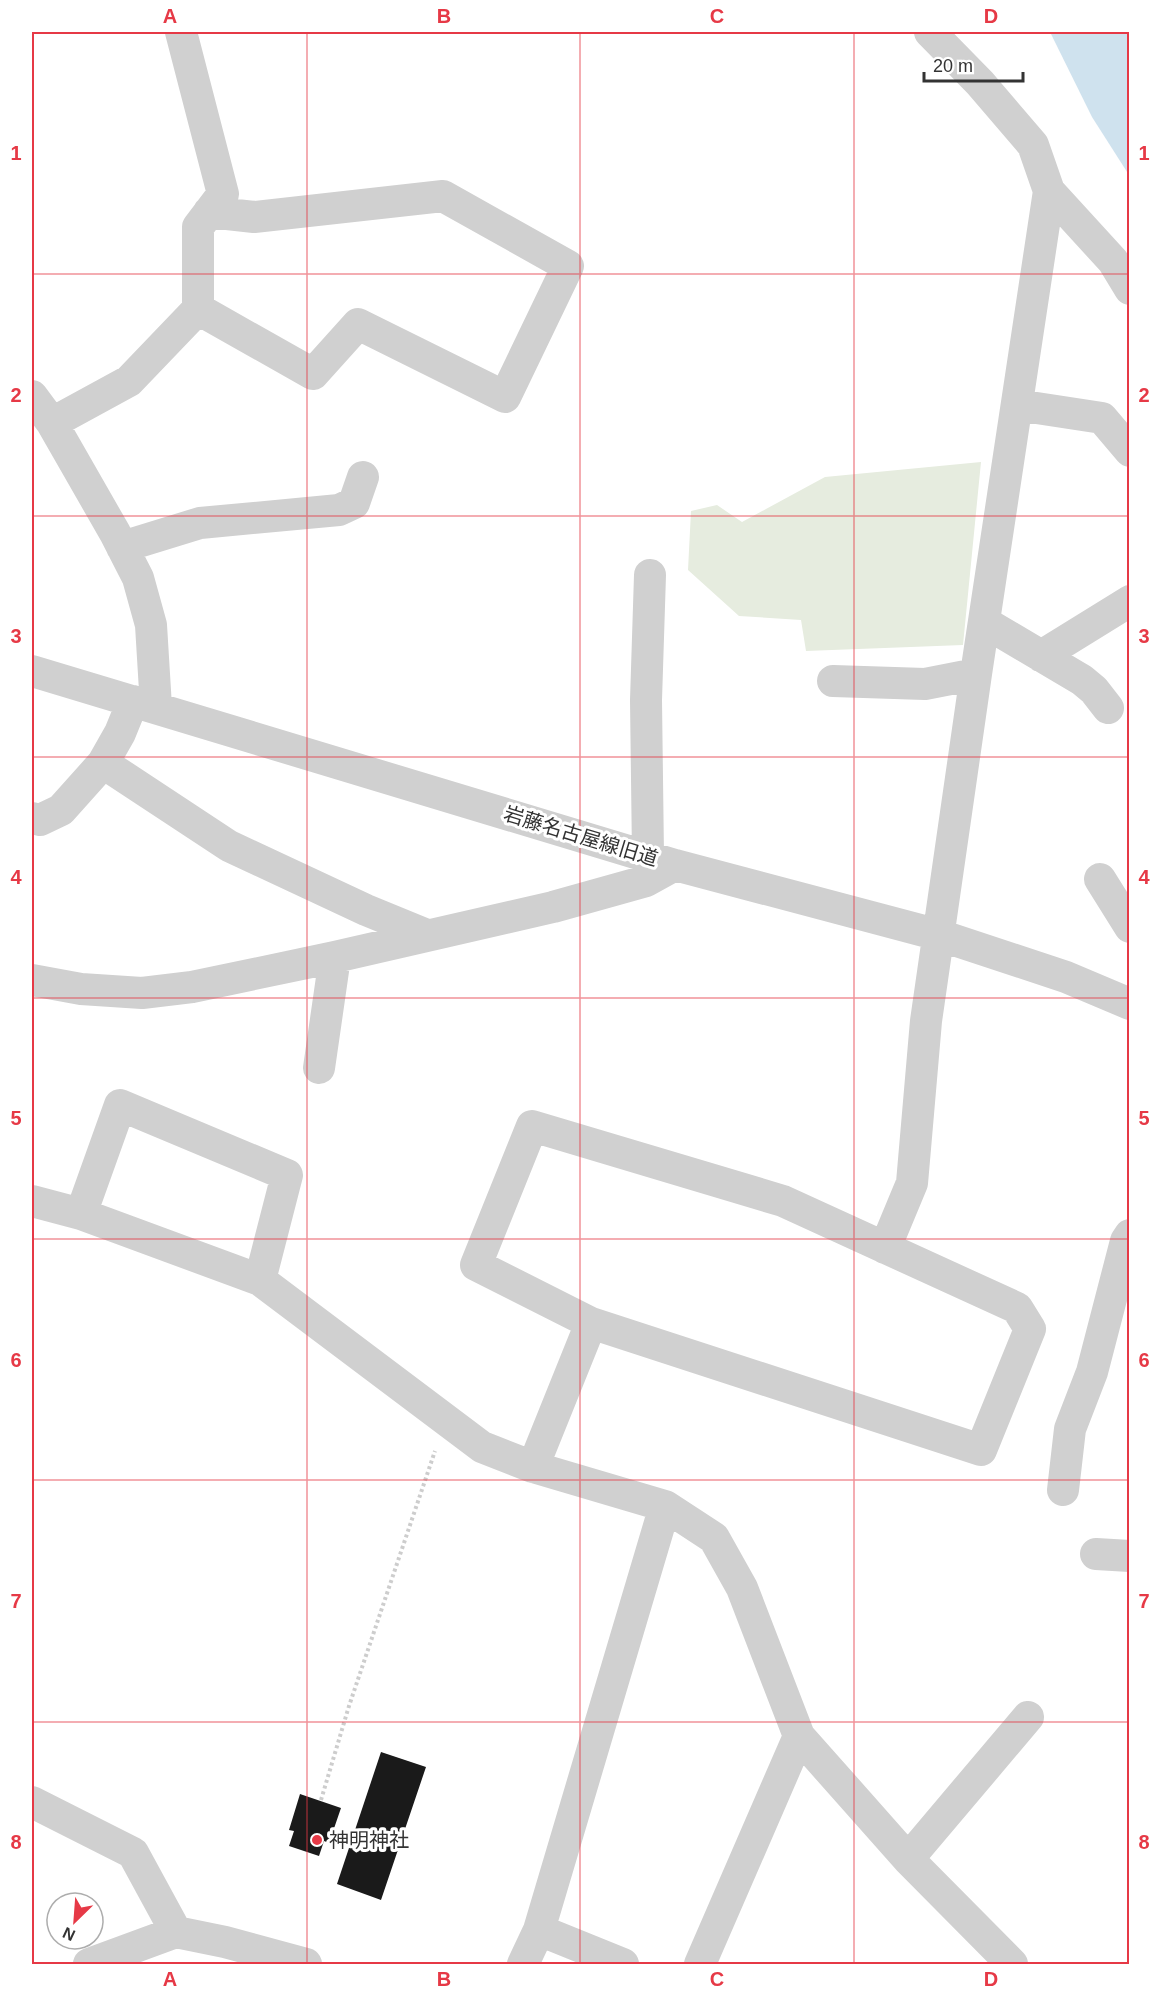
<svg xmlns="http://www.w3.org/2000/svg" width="1161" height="1996" viewBox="0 0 1161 1996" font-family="Helvetica,'Noto Sans JP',sans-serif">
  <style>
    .green { fill: #e6ecdf }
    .water { fill: #cfe2ee }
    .building { fill: #1a1a1a }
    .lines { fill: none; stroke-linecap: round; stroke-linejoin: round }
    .path { stroke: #cdcdcd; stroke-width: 4; stroke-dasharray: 3 3; stroke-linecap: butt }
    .minor { stroke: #d0d0d0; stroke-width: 32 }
    .grid { fill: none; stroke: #e63946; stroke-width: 1.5; stroke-opacity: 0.55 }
    .poi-dot { fill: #e63946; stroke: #fff; stroke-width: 2 }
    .labels { text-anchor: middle; stroke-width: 6; stroke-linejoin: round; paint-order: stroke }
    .street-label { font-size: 20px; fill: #333; stroke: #fff }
    .poi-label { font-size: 20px; fill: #333; stroke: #fff; text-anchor: start }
    .neatline { fill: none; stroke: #e63946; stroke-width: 2 }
    .grid-label { font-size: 20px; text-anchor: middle; font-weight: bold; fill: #e63946 }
  </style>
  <rect width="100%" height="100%" fill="#fff"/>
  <path class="green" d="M981 462 963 645 806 651 801 620 739 616 688 570 691 511 717 505 742 522 825 477Z"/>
  <path class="water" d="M1050 32H1129V175L1092 117Z"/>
  <path class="building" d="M381 1752 426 1767 381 1900 337 1884Z
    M300 1794 341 1808 329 1843 324 1841 319 1856 289 1846 294 1831 289 1830Z"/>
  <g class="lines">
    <path class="path" d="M321 1800 349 1706 435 1451"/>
    <path class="minor" d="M1049 191 1113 261 1130 289
      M198 309 313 374 358 324 505 397 568 266 443 196 254 217 209 212
      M32 396 52 423 115 533 138 578 151 625 156 707
      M1017 405 1102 418 1130 451
      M52 423 129 381 198 309V227L223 194 181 32
      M122 547 200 523 339 510 354 503 363 477
      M984 622 1082 680 1094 690 1108 708
      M1041 656 1130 601
      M32 671 675 865 939 935 1066 977 1130 1004
      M833 681 925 684 976 674
      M103 763 229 846 366 910 427 935
      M32 818 40 820 61 810 103 763 120 733 133 701
      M648 856 646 700 650 575
      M1100 879 1130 927
      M32 980 81 989 142 993 192 987 335 957 553 907 646 881 675 865
      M319 1068 335 957
      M532 1126 783 1201 1017 1308 1030 1329 981 1450 591 1323 476 1265Z
      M32 1201 81 1214 260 1280 482 1447 533 1467 665 1506 714 1538 742 1588 799 1736 908 1859 1012 1964
      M81 1214 120 1105 287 1175 260 1280
      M885 1248 912 1183 926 1021 976 674 1049 191 1033 145 980 83 930 32
      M533 1467 591 1323
      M1063 1490 1070 1429 1092 1372 1126 1241 1130 1235
      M1096 1554 1130 1556
      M32 1802 133 1853 176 1932
      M908 1859 1028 1717
      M539 1930 623 1964
      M89 1964 176 1932 225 1942 306 1964
      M523 1964 539 1930 665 1506
      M700 1964 799 1736"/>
  </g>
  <path class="grid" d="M307 32V1964M580 32V1964M854 32V1964M32 274H1130M32 516H1130M32 757H1130M32 998H1130M32 1239H1130M32 1480H1130M32 1722H1130"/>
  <circle class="poi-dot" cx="317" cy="1840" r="6"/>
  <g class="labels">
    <g class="street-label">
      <text transform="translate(581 836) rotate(17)" y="7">岩藤名古屋線旧道</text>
    </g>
    <g class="poi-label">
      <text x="329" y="1847">神明神社</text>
    </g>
  </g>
  <rect width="1161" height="1996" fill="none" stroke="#ffffff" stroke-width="66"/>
  <g transform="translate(75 1921) rotate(205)"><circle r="28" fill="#ffffff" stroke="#adadad" stroke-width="1.5"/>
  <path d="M0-4.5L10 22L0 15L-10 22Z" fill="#e63946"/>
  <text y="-9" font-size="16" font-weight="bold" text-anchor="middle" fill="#333333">N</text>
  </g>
  <path d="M924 72v9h99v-9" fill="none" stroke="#333333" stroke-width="3"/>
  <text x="933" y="72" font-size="18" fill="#333333" stroke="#ffffff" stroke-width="4.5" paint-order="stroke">20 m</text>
  <rect x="33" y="33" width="1095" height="1930" class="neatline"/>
  <g class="grid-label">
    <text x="170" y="23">A</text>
    <text x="444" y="23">B</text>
    <text x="717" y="23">C</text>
    <text x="991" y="23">D</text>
    <text x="16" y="160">1</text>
    <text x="1144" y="160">1</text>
    <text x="16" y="402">2</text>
    <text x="1144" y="402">2</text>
    <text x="16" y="643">3</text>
    <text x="1144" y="643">3</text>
    <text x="16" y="884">4</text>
    <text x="1144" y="884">4</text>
    <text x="16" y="1125">5</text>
    <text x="1144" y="1125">5</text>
    <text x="16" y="1367">6</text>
    <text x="1144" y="1367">6</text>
    <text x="16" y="1608">7</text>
    <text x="1144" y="1608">7</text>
    <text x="16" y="1849">8</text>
    <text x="1144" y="1849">8</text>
    <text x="170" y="1986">A</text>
    <text x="444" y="1986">B</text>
    <text x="717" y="1986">C</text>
    <text x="991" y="1986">D</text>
  </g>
</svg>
